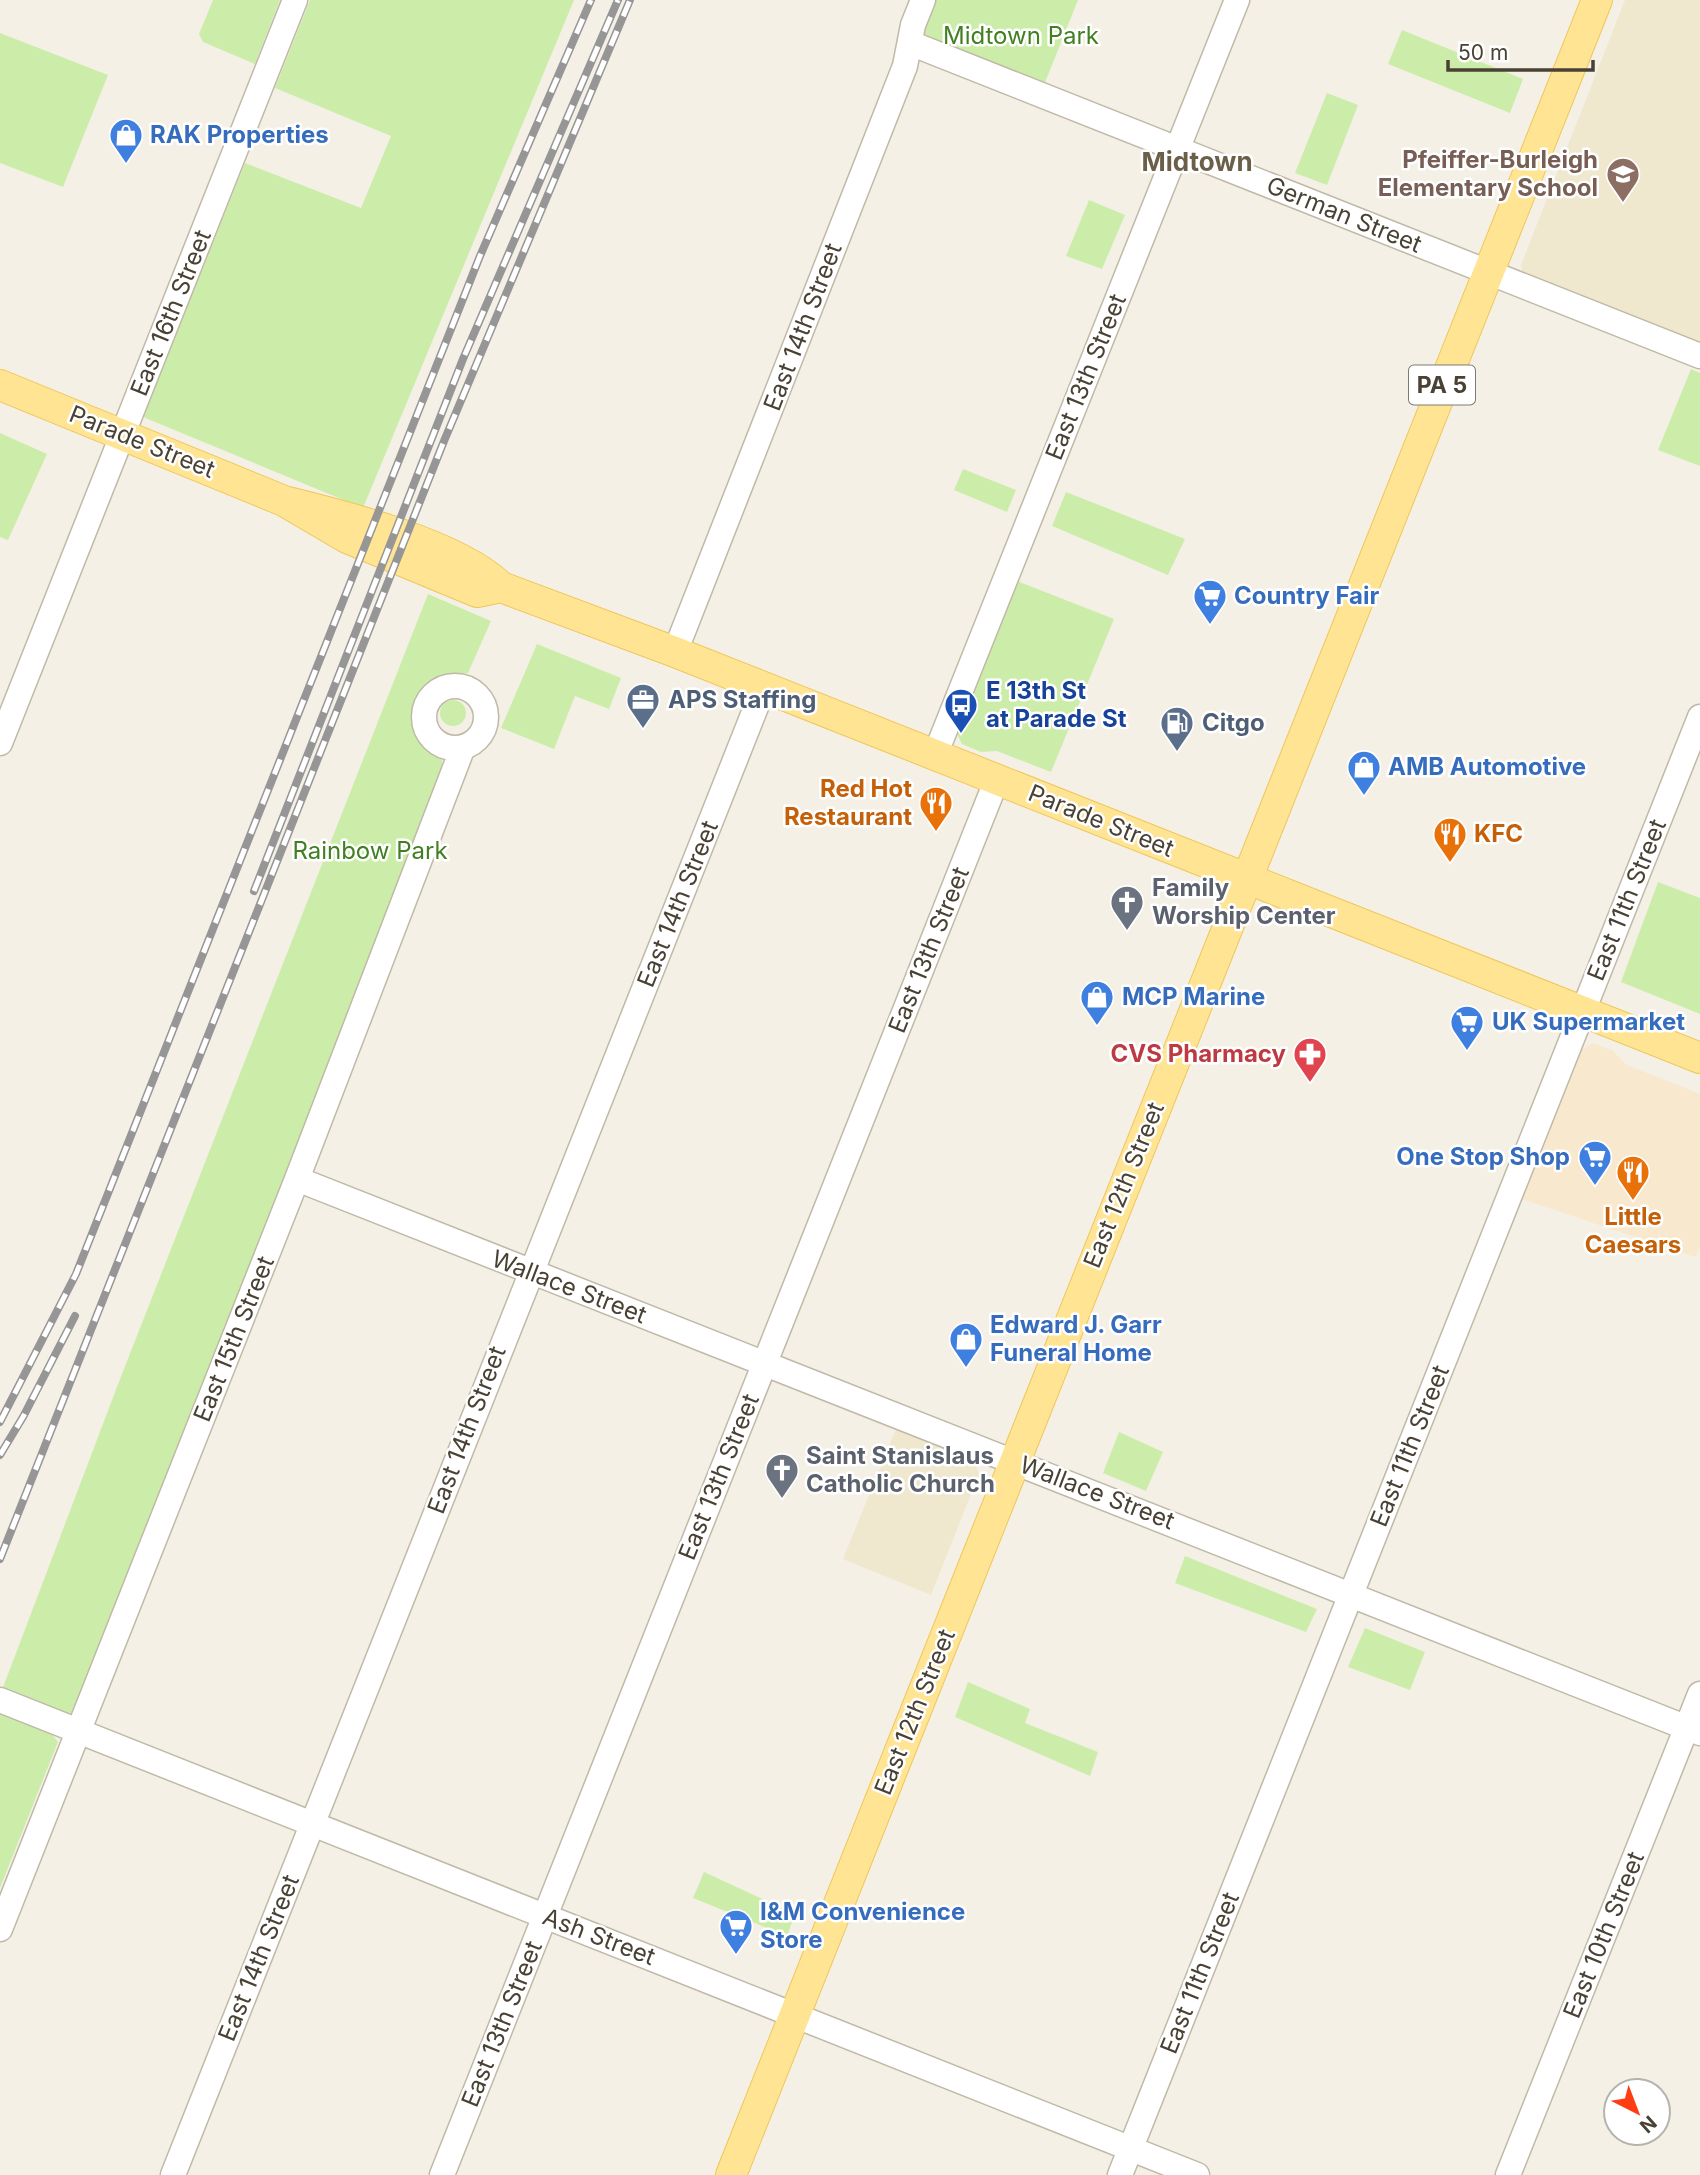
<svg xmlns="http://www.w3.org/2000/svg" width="1700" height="2175" viewBox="0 0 1700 2175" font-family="Inter,sans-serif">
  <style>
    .commercial { fill: #f8e8ce }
    .education { fill: #efe7ce }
    .green { fill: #ccedaa }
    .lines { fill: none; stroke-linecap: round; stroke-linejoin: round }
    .minor-casing { stroke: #c1b9a7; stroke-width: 27 }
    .major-casing { stroke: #efc759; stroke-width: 32 }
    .minor { stroke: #fff; stroke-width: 24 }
    .major { stroke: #ffe494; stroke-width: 30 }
    .rail-casing { stroke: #969696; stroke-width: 8 }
    .rail { stroke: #fff; stroke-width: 5; stroke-dasharray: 16; stroke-linecap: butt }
    .labels { text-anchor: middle; stroke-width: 5; stroke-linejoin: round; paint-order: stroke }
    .shield { fill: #fff; stroke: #7f7a71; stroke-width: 2 }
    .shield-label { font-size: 23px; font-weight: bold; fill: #484134 }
    .park-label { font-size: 24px; fill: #427f22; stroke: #fff }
    .shop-label { font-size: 24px; font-weight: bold; fill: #366cbe; stroke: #fff; text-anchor: start }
    .education-label { font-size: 24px; font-weight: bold; fill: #785e54; stroke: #fff; text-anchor: end }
    .street-label { font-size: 24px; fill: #484134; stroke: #fff }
    .transit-label { font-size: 24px; font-weight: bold; fill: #164399; stroke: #fff; text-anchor: start }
    .service-label { font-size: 24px; font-weight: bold; fill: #4e5e75; stroke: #fff; text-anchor: start }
    .food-label { font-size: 24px; font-weight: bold; fill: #c56008; stroke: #fff; text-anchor: end }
    .worship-label { font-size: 24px; font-weight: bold; fill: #5b616d; stroke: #fff; text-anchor: start }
    .health-label { font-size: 24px; font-weight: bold; fill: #be3a42; stroke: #fff; text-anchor: end }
    .neighbourhood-label { font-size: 26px; font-weight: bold; fill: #6c5f4a; stroke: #fff }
  </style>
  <rect width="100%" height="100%" fill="#f4f0e6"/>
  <path class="commercial" d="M1593 1043 1613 1051 1627 1065 1700 1094V1247L1695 1257 1522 1199 1582 1050Z"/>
  <path class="education" d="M1625 0H1700V346L1523 274 1521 265Z
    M896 1429 969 1459 975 1463 979 1474 931 1595 843 1559Z"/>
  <path class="green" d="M213 0H280L255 64 203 42 199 34Z
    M310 0H574L363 508 143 417 245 163 361 208 391 136 275 88Z
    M936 0H1078L1044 85 923 37Z
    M1402 30 1523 79 1510 113 1388 64Z
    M0 33 108 75 63 187 0 163Z
    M1327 93 1358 105 1327 185 1295 173Z
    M1089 200 1125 215 1102 269 1066 256Z
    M1691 369 1700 373V466L1658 450Z
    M0 433 47 454 8 540 0 537Z
    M963 469 1016 490 1007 512 954 490Z
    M1066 492 1185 539 1168 575 1052 526Z
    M1017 581 1114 619 1051 772 997 751 981 752 962 744 957 734Z
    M428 594 491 621 468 673C461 674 452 673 445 674 418 680 406 713 419 737 424 745 433 750 441 754L443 768 380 937 72 1712 66 1716 2 1690 120 1379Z
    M537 644 621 678 609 709 575 696 554 749 501 728Z
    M440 713a13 13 0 1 1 26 0a13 13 0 1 1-26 0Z
    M1658 882 1700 898V1014L1621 982Z
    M1119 1432 1163 1452 1146 1491 1103 1473Z
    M1185 1556 1317 1609 1306 1632 1175 1583Z
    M1365 1628 1425 1652 1410 1690 1348 1667Z
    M968 1682 1030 1709 1025 1723 1098 1752 1090 1776 955 1717Z
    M0 1712 51 1733 58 1742 0 1888Z
    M704 1872 795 1914 787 1936 693 1898Z"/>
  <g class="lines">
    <defs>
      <path id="minor" d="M910 43 1700 356
        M675 652 905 66 913 25 923 0
        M424 717a31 31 0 1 1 62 0a31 31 0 1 1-62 0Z
        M0 743 295 0
        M935 755 1237 0
        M297 1179 1700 1733
        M0 1700 1197 2175
        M0 1929 297 1179 463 747
        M173 2175 764 687
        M442 2175 997 779
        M1120 2175 1700 717
        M1508 2175 1700 1694"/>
      <path id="major" d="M0 385 284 501 347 538 477 592 501 587
        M284 501C342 515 460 545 501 587L675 652 1700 1058
        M731 2175 1597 0"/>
    </defs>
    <use href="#minor" class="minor-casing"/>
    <use href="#major" class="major-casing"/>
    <use href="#minor" class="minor"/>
    <use href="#major" class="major"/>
    <defs>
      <path id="rail" d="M254 891 463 359 618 0
        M0 1422 76 1274 480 256 591 0
        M0 1455 23 1417 75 1316
        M0 1559 444 441 630 0"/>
    </defs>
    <use href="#rail" class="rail-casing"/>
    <use href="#rail" class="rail"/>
  </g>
  <defs>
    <symbol id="shop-pin" viewBox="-11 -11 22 30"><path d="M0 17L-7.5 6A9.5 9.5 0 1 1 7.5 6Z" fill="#3f7fe0" stroke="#fff"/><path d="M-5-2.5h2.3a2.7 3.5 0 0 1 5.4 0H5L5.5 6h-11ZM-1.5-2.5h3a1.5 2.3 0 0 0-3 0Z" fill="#fff"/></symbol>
    <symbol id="school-pin" viewBox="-11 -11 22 30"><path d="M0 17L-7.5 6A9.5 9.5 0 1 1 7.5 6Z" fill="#8d6e63" stroke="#fff"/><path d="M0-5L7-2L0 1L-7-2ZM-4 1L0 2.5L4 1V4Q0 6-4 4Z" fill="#fff"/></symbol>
    <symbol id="supermarket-pin" viewBox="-11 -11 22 30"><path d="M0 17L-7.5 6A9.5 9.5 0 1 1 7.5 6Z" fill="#3f7fe0" stroke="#fff"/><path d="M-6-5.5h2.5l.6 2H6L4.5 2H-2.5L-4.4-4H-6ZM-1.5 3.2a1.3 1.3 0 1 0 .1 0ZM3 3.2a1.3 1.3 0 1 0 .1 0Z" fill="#fff"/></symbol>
    <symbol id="office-pin" viewBox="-11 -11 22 30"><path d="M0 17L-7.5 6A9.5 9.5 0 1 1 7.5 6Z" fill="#5c6f8a" stroke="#fff"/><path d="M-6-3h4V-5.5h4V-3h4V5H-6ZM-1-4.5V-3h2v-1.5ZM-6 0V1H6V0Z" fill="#fff"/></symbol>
    <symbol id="bus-pin" viewBox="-11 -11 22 30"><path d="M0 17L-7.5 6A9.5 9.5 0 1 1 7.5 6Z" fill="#1a4fb4" stroke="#fff"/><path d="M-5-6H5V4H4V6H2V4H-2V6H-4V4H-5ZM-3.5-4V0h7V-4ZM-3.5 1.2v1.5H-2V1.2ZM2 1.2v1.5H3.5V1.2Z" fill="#fff"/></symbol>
    <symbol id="fuel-pin" viewBox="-11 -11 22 30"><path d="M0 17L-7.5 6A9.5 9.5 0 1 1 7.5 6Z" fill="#5c6f8a" stroke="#fff"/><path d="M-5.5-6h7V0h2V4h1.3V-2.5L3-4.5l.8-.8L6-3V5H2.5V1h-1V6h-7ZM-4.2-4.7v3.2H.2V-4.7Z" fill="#fff"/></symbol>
    <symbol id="restaurant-pin" viewBox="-11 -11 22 30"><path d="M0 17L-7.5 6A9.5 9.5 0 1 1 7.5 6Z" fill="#e8710a" stroke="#fff"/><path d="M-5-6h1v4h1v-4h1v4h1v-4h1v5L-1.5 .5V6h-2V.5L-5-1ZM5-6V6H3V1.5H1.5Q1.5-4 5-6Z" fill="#fff"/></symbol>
    <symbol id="church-pin" viewBox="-11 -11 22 30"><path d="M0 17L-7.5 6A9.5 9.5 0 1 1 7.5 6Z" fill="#6b7280" stroke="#fff"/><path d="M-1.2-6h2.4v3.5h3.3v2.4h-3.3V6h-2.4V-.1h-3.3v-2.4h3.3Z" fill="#fff"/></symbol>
    <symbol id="pharmacy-pin" viewBox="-11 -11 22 30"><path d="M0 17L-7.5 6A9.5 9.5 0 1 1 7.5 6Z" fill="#e0444e" stroke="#fff"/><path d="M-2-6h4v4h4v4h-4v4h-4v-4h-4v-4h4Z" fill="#fff"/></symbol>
  </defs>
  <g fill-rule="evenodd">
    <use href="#shop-pin" x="107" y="116" width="38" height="52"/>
    <use href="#school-pin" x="1604" y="155" width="38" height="52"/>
    <use href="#supermarket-pin" x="1191" y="577" width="38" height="52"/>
    <use href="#office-pin" x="624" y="681" width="38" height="52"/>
    <use href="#bus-pin" x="942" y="686" width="38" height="52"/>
    <use href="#fuel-pin" x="1158" y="704" width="38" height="52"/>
    <use href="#shop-pin" x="1345" y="748" width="38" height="52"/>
    <use href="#restaurant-pin" x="917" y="784" width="38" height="52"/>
    <use href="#restaurant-pin" x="1431" y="815" width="38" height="52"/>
    <use href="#church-pin" x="1108" y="883" width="38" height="52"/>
    <use href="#shop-pin" x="1078" y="978" width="38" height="52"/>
    <use href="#supermarket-pin" x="1448" y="1003" width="38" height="52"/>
    <use href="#pharmacy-pin" x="1291" y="1035" width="38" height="52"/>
    <use href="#supermarket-pin" x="1576" y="1138" width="38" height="52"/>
    <use href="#restaurant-pin" x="1614" y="1153" width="38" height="52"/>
    <use href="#shop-pin" x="947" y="1320" width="38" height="52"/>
    <use href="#church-pin" x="763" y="1451" width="38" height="52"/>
    <use href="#supermarket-pin" x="717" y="1907" width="38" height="52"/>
  </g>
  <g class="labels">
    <rect class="shield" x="1409" y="365.5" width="66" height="39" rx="5"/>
    <g class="shield-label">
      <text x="1442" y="393">PA 5</text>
    </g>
    <g class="park-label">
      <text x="1021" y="44">Midtown Park</text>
      <text x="370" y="859">Rainbow Park</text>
    </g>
    <g class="shop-label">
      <text x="150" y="143">RAK Properties</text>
      <text x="1234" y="604">Country Fair</text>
      <text x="1388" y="775">AMB Automotive</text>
      <text x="1122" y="1005">MCP Marine</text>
      <text x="1492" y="1030">UK Supermarket</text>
      <text x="1570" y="1165" text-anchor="end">One Stop Shop</text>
      <text x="990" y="1333">Edward J. Garr<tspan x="990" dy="28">Funeral Home</tspan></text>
      <text x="760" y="1920">I&amp;M Convenience<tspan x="760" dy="28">Store</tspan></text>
    </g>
    <g class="education-label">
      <text x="1598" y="168">Pfeiffer-Burleigh<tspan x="1598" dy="28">Elementary School</tspan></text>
    </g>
    <g class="street-label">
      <text transform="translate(1344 215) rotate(22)" y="8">German Street</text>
      <text transform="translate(171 313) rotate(-68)" y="8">East 16th Street</text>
      <text transform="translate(803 327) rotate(-69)" y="8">East 14th Street</text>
      <text transform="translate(1086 377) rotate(-68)" y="8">East 13th Street</text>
      <text transform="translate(142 442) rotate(22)" y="8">Parade Street</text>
      <text transform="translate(1101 821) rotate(22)" y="8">Parade Street</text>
      <text transform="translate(1627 900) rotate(-68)" y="8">East 11th Street</text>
      <text transform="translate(678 904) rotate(-68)" y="8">East 14th Street</text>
      <text transform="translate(929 950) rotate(-68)" y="8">East 13th Street</text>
      <text transform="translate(1124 1185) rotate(-68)" y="8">East 12th Street</text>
      <text transform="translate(569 1287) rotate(21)" y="8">Wallace Street</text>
      <text transform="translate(234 1339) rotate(-68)" y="8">East 15th Street</text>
      <text transform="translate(467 1430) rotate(-69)" y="8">East 14th Street</text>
      <text transform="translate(1410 1446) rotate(-68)" y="8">East 11th Street</text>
      <text transform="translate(719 1477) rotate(-68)" y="8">East 13th Street</text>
      <text transform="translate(1097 1493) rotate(21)" y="8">Wallace Street</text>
      <text transform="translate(915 1712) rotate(-68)" y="8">East 12th Street</text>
      <text transform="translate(1604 1935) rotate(-68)" y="8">East 10th Street</text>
      <text transform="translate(599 1937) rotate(21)" y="8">Ash Street</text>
      <text transform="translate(259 1958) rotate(-68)" y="8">East 14th Street</text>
      <text transform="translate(1200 1973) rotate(-68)" y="8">East 11th Street</text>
      <text transform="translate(502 2024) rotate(-68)" y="8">East 13th Street</text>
    </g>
    <g class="transit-label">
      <text x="986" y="699">E 13th St<tspan x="986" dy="28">at Parade St</tspan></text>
    </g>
    <g class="service-label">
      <text x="668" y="708">APS Staffing</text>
      <text x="1202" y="731">Citgo</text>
    </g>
    <g class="food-label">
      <text x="912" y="797">Red Hot<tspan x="912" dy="28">Restaurant</tspan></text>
      <text x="1474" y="842" text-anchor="start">KFC</text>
      <text x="1633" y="1225" text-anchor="middle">Little<tspan x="1633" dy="28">Caesars</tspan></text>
    </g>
    <g class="worship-label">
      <text x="1152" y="896">Family<tspan x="1152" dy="28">Worship Center</tspan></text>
      <text x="806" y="1464">Saint Stanislaus<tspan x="806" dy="28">Catholic Church</tspan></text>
    </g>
    <g class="health-label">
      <text x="1286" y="1062">CVS Pharmacy</text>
    </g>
    <g class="neighbourhood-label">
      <text x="1197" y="171">Midtown</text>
    </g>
  </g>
  <g transform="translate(1637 2112) rotate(138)"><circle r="33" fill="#ffffff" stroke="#b6b3ae" stroke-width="2"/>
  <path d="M0-5L12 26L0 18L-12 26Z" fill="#ff3d12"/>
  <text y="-10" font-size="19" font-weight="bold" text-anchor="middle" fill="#484134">N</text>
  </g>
  <path d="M1448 60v10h145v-10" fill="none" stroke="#484134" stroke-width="3.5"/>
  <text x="1458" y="60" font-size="21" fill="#484134" stroke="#ffffff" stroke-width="5" paint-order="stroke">50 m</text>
</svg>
